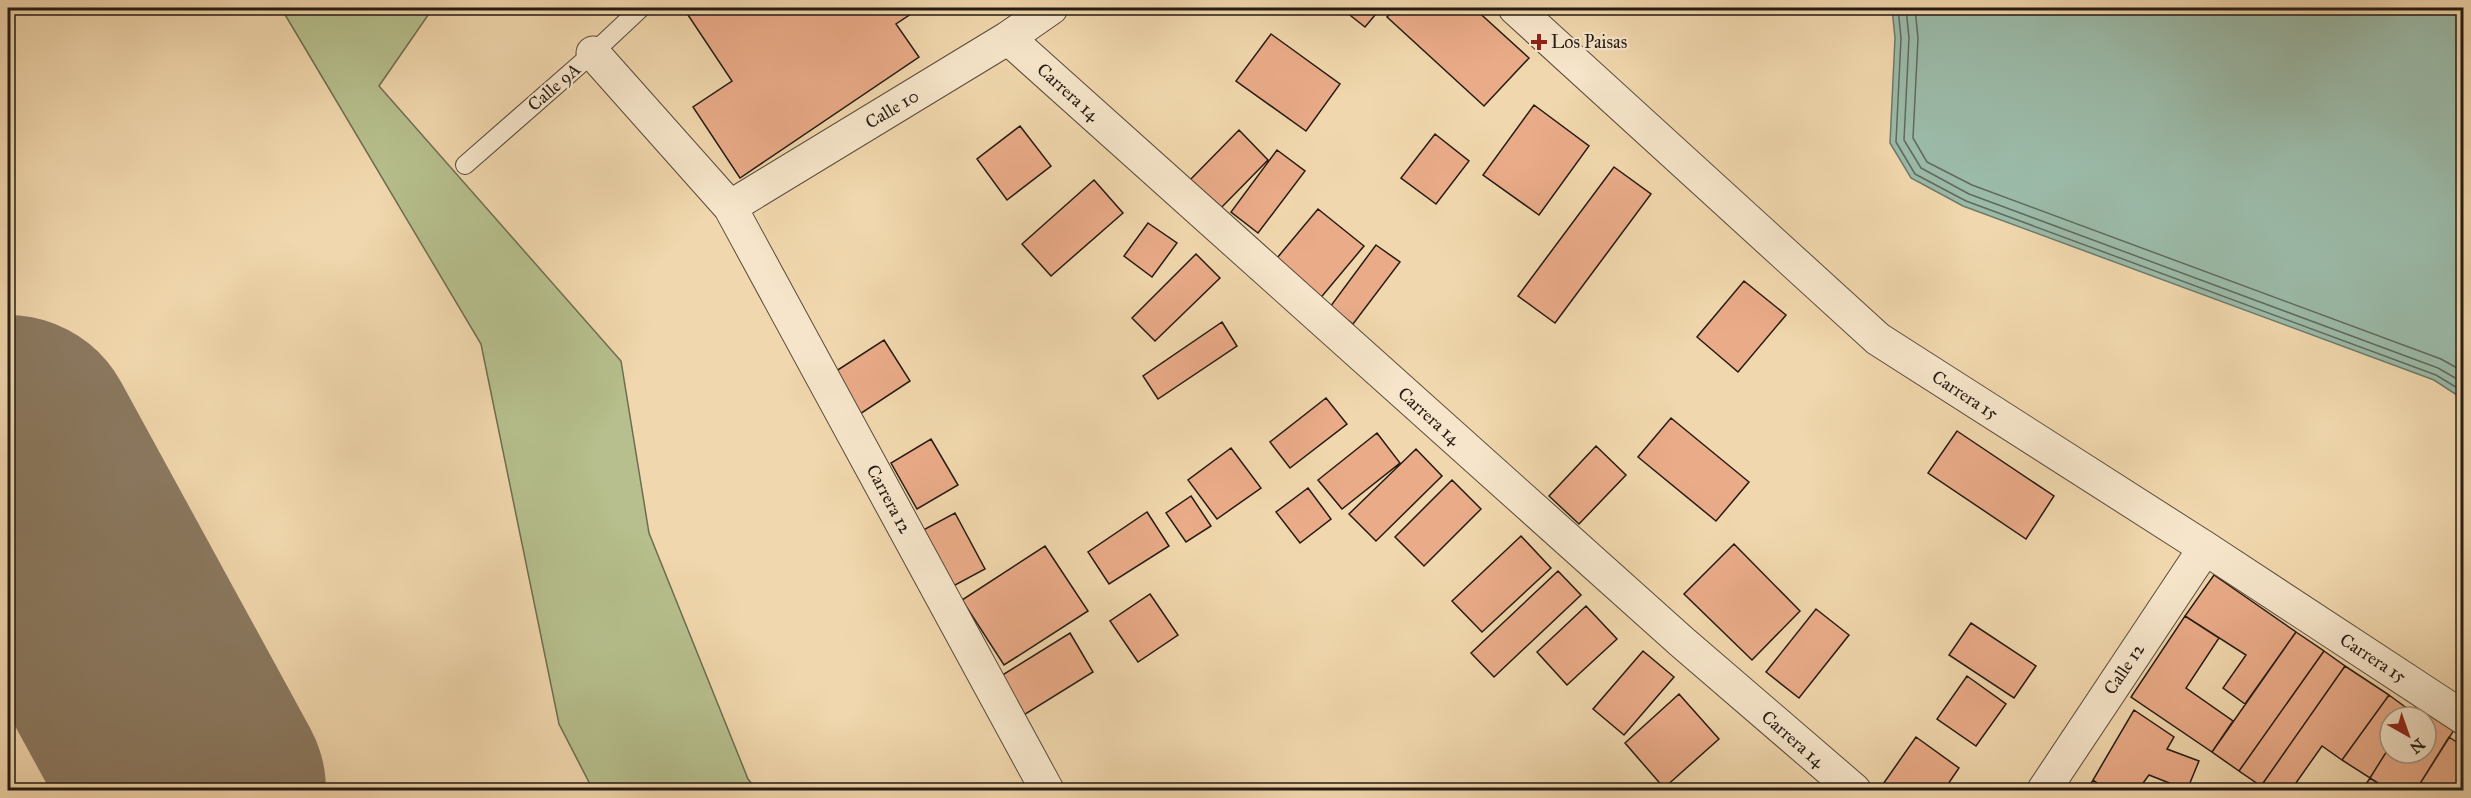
<svg xmlns="http://www.w3.org/2000/svg" width="2471" height="798" viewBox="0 0 2471 798" font-family="'IM FELL Great Primer',serif">
  <style>
    .green { fill: #b6bf8d; stroke: #6e6d50; stroke-width: 1.5 }
    .water { fill: #9bbaa8; stroke: #6c7a6c; stroke-width: 1.5 }
    .lines { fill: none; stroke-linecap: round; stroke-linejoin: round }
    .shore { stroke: #606a5e; stroke-width: 1.5 }
    .runway { stroke: #8b7960; stroke-width: 258 }
    .building { fill: #eaab88; stroke: #251b13; stroke-width: 1.5 }
    .lane-casing { stroke: #584a3a; stroke-width: 20 }
    .street-casing { stroke: #584a3a; stroke-width: 35 }
    .lane { stroke: #f6e5ca; stroke-width: 18 }
    .street { stroke: #f6e5ca; stroke-width: 33 }
    .poi-dot { fill: #8f2418; stroke: #f6e5ca; stroke-width: 2 }
    .labels { text-anchor: middle; stroke-width: 4.5; stroke-linejoin: round; paint-order: stroke }
    .poi-label { font-size: 18px; fill: #251b13; stroke: #f6e5ca; text-anchor: start }
    .street-label { font-size: 18px; fill: #251b13; stroke: #f6e5ca }
  </style>
  <rect width="100%" height="100%" fill="#f1d7ad"/>
  <filter id="stains"><feTurbulence type="fractalNoise" baseFrequency=".00333" numOctaves="4"/><feColorMatrix values="0 0 0 0 .2 0 0 0 0 .09 0 0 0 0 .02 0 0 0 .5 -.17"/></filter>
  <radialGradient id="worn" r=".72"><stop offset=".6" stop-color="#630" stop-opacity="0"/><stop offset="1" stop-color="#630" stop-opacity=".3"/></radialGradient>
  <path class="green" d="M305 8H433L379 86 621 361 649 533 748 779 757 790H593L559 724 481 344 284 13Z"/>
  <path class="water" d="M1892 8H2463V399L2434 380 1963 206 1911 178 1890 143 1895 38Z"/>
  <g class="lines">
    <path class="shore" d="M1898 8 1901 38 1896 142 1915 174 1966 201 2436 375 2464 392
      M1906 8 1909 38 1904 140 1921 168 1969 194 2438 368 2464 383
      M1915 8 1918 38 1913 138 1927 162 1972 185 2441 359 2464 372"/>
    <path class="runway" d="M8 444 197 790"/>
  </g>
  <path class="building" d="M693 8H920L896 24 919 57 740 178 693 107 732 81 686 12Z
    M1341 8H1381L1365 27Z
    M1396 8H1474L1529 58 1484 106 1387 17Z
    M1271 34 1340 84 1306 131 1236 81Z
    M1534 105 1589 146 1539 215 1483 175Z
    M1020 126 1051 166 1007 200 977 159Z
    M1239 130 1268 160 1218 211 1189 181Z
    M1435 134 1469 161 1436 204 1401 178Z
    M1277 150 1305 171 1258 233 1231 212Z
    M1614 167 1651 194 1555 323 1518 296Z
    M1094 180 1123 213 1051 276 1022 244Z
    M1318 209 1364 246 1318 301 1272 264Z
    M1148 223 1177 243 1152 277 1124 256Z
    M1376 245 1400 262 1353 324 1330 307Z
    M1196 254 1220 278 1155 341 1132 318Z
    M1744 281 1786 315 1738 372 1697 337Z
    M1222 322 1237 346 1158 399 1143 376Z
    M884 340 910 381 857 416 830 375Z
    M1326 398 1347 424 1290 468 1270 442Z
    M1671 418 1749 482 1716 521 1638 457Z
    M1957 431 2054 496 2026 539 1928 473Z
    M1377 433 1400 463 1342 509 1318 480Z
    M931 439 958 485 917 509 891 463Z
    M1596 446 1626 475 1579 524 1549 496Z
    M1231 448 1261 488 1217 519 1188 480Z
    M1416 449 1442 476 1376 541 1349 514Z
    M1452 480 1481 509 1424 566 1395 537Z
    M1308 488 1331 519 1300 543 1276 512Z
    M1191 496 1211 526 1186 542 1166 513Z
    M1147 512 1169 546 1109 584 1088 552Z
    M955 513 985 569 944 591 914 535Z
    M1521 536 1551 568 1482 632 1452 601Z
    M1734 544 1800 611 1752 660 1684 594Z
    M1045 546 1088 611 1004 665 962 600Z
    M1558 571 1581 595 1494 677 1471 653Z
    M2214 575 2296 632 2245 704 2223 688 2246 655 2185 616Z
    M1150 594 1178 635 1138 662 1110 621Z
    M1586 606 1617 639 1567 685 1537 652Z
    M1816 609 1849 635 1799 698 1766 672Z
    M2185 616 2219 638 2186 688 2233 721 2212 752 2131 697Z
    M1971 623 2036 666 2014 698 1949 655Z
    M2296 632 2324 651 2239 771 2212 752Z
    M1070 633 1093 672 1019 718 996 679Z
    M1643 651 1674 677 1624 735 1593 709Z
    M2324 651 2345 666 2261 786 2239 771Z
    M2345 666 2389 695 2342 760 2322 746 2291 790H2268L2261 786Z
    M1967 676 2006 704 1976 746 1937 719Z
    M1679 694 1719 739 1664 788 1625 743Z
    M2389 695 2412 712 2409 717H2390V746L2370 778 2342 760Z
    M2416 706 2454 730 2416 790H2389L2370 778 2390 746V753H2426V717H2409Z
    M2134 710 2174 737 2167 749 2199 761 2187 790 2149 775 2138 790H2107L2093 780Z
    M1916 737 1959 768 1944 790H1887L1881 787Z
    M2449 737 2464 747V790H2416Z
    M2370 778 2389 790H2362Z
    M2093 780 2107 790H2087Z"/>
  <g class="lines">
    <defs>
      <path id="lane" d="M465 165 593 53 641 8"/>
      <path id="street" d="M1515 8 1878 339 2205 548 2464 718
        M1008 38 1682 642 1854 790
        M593 53 730 207 1047 790
        M730 207 1008 38 1051 8
        M2044 790 2205 548"/>
    </defs>
    <use href="#lane" class="lane-casing"/>
    <use href="#street" class="street-casing"/>
    <use href="#lane" class="lane"/>
    <use href="#street" class="street"/>
  </g>
  <path class="poi-dot" d="M1536 33h6v6h6v6h-6v6h-6v-6h-6v-6h6z"/>
  <g class="labels">
    <g class="poi-label">
      <text x="1551" y="48">Los Paisas</text>
    </g>
    <g class="street-label">
      <text transform="translate(554 87) rotate(-41)" y="6">Calle 9A</text>
      <text transform="translate(1068 92) rotate(42)" y="6">Carrera 14</text>
      <text transform="translate(892 109) rotate(-31)" y="6">Calle 10</text>
      <text transform="translate(1965 395) rotate(33)" y="6">Carrera 15</text>
      <text transform="translate(1429 416) rotate(42)" y="6">Carrera 14</text>
      <text transform="translate(889 499) rotate(62)" y="6">Carrera 12</text>
      <text transform="translate(2373 658) rotate(33)" y="6">Carrera 15</text>
      <text transform="translate(2124 669) rotate(-56)" y="6">Calle 12</text>
      <text transform="translate(1793 739) rotate(41)" y="6">Carrera 14</text>
    </g>
  </g>
  <rect width="2471" height="798" fill="none" stroke="#f1d7ad" stroke-width="30"/>
  <rect x="9" y="9" width="2453" height="780" fill="none" stroke="#251b13" stroke-width="3"/>
  <rect x="15" y="15" width="2441" height="768" fill="none" stroke="#251b13" stroke-width="1.5"/>
  <g transform="translate(2408 735) rotate(140)"><circle r="28" fill="#f6e5ca" stroke="#a29481" stroke-width="1.5"/>
  <path d="M0-4.5L10 22L0 15L-10 22Z" fill="#8f2418"/>
  <text y="-9" font-size="16" font-weight="bold" text-anchor="middle" fill="#251b13">N</text>
  </g>
  <rect width="100%" height="100%" filter="url(#stains)"/>
  <rect width="100%" height="100%" fill="url(#worn)"/>
</svg>
